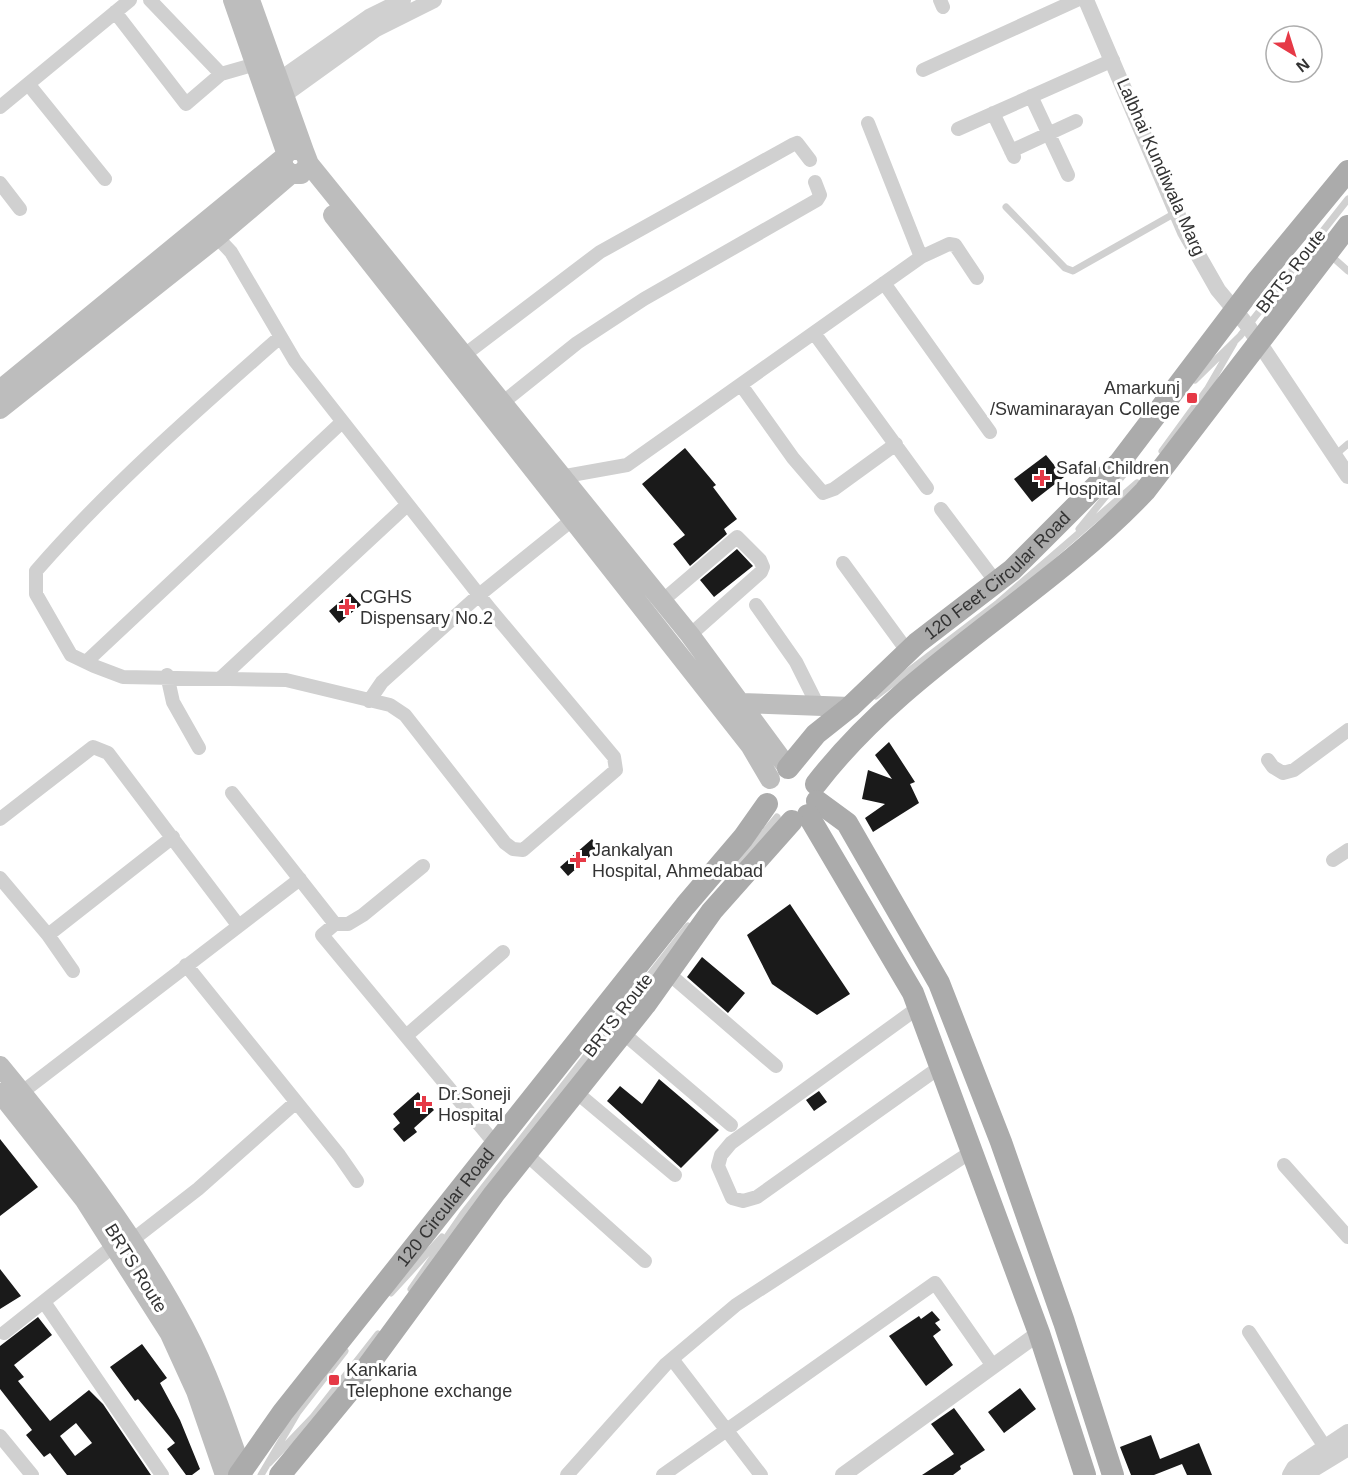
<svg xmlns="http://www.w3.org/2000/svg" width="1348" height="1475" viewBox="0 0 1348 1475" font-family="Helvetica,sans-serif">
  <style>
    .building { fill: #1a1a1a; fill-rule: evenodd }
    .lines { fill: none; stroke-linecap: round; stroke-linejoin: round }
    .service { stroke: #d0d0d0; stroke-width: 7 }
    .minor { stroke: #d0d0d0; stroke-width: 14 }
    .tertiary { stroke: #d0d0d0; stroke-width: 16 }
    .secondary { stroke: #bdbdbd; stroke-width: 20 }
    .primary { stroke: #ababab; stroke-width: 22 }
    .poi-dot { fill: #e63946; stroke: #fff; stroke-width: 2 }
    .labels { text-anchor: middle; stroke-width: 6; stroke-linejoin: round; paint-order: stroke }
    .street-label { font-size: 18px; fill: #333; stroke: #fff }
    .poi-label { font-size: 18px; fill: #333; stroke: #fff; text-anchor: start }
  </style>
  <rect width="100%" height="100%" fill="#fff"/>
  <path class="building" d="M685 448 716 485 713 487 737 519 724 529 727 534 690 566 673 544 685 535 642 484Z
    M1046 455 1064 477 1032 502 1014 479Z
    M737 549 753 566 714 597 700 580Z
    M350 593 361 605 339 623 329 611Z
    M889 742 915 782 910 784 919 803 873 832 865 818 885 804 862 799 868 770 892 779 875 755Z
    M592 839 599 848 568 876 560 867Z
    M790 904 850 994 817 1015 772 984 747 935Z
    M702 957 745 993 728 1013 687 977Z
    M659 1079 719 1130 681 1168 607 1101 620 1086 642 1104Z
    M819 1091 827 1102 814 1111 806 1100Z
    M418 1092 434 1110 414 1128 417 1132 404 1142 393 1129 400 1123 393 1114Z
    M0 1139 38 1187 0 1216Z
    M0 1269 21 1296 0 1309Z
    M932 1311 940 1320 935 1323 941 1330 933 1336 953 1365 926 1386 889 1336 919 1316 921 1319Z
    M38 1317 52 1335 14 1365 24 1377 18 1381 50 1421 89 1390 103 1404 151 1475H67L50 1453 44 1457 26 1435 32 1430 0 1389V1346ZM76 1423 92 1443 75 1456 60 1436Z
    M142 1344 167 1378 160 1383 180 1420 200 1469 192 1475H186L167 1449 175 1443 138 1399 135 1401 110 1367Z
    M1020 1388 1036 1409 1004 1433 988 1412Z
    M954 1408 985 1450 960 1466 961 1469 953 1475H922L954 1454 931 1424Z
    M1151 1435 1160 1459 1199 1443 1212 1475H1187L1182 1464 1154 1475H1131L1120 1447Z"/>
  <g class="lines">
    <path class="service" d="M1006 207 1065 268 1073 271 1177 212
      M1330 255 1348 271
      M1195 380 1240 336 1348 199
      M1162 451 1208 388 1234 343
      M1334 456 1348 444
      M1079 529 1133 463
      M876 696 998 603 1137 483
      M733 871 777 817
      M411 1289 462 1215 688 926
      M391 1293 442 1237
      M269 1463 313 1417 378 1334
      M261 1475 298 1412 345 1351"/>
    <path class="minor" d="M150 0 221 74 256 64
      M940 0 943 7
      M115 12 186 104 221 74
      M923 70 1077 0
      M29 85 105 179
      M1031 96 1068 175
      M0 107 130 0
      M993 113 1014 157
      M868 123 921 257
      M958 129 1113 60
      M1011 151 1076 121
      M0 183 20 209
      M217 237 231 252 295 361 490 609 614 757 616 770 523 850 513 849 505 843 405 715 390 705 286 680 123 677 94 666 71 655 36 594V571C110 486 195 412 279 338
      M884 283 990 432
      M814 333 927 488
      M463 356 600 252 792 145 797 143 810 160
      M741 385 793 458 823 493 834 489 896 444
      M502 403 577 343 644 299 817 200 820 195 815 182
      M560 477 627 465 921 257 949 244 955 245 977 278
      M941 509 996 582
      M843 563 908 652
      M662 601 737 537 760 560 763 567 761 572 690 635
      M756 605 796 662 818 706
      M86 662 342 422
      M167 675 173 702 199 748
      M222 677 407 505
      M369 701 382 682 479 595 572 520
      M1268 760 1273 767 1283 773 1294 770 1348 730
      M232 793 335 924 322 935 497 1146
      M0 819 93 747 108 753 238 925
      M1333 860 1348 850
      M0 878 48 935 73 971
      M335 924H348L363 915 423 866
      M48 935 173 837
      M186 965 339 1155 357 1181
      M668 973 776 1066
      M919 1007 731 1143 721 1155 718 1166 732 1198 743 1201 757 1197 940 1067
      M623 1033 731 1125
      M406 1036 503 952
      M576 1092 675 1175
      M21 1093 300 879
      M527 1155 645 1261
      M1284 1165 1348 1237
      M131 1241 198 1189 295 1103
      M44 1302 162 1475
      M1249 1332 1325 1447
      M4 1333 115 1245
      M672 1359 761 1475
      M0 1436 32 1475
      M567 1475 666 1364 736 1305 974 1150
      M663 1475 935 1283 993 1366"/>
    <path class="tertiary" d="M1086 0 1185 232 1218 290 1248 326 1348 476
      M269 87 369 17 403 0
      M276 101 376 29 434 0
      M843 1475 1039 1333
      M1290 1475 1294 1468 1348 1432
      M1304 1475 1348 1448"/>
    <path class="secondary" d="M233 0 286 152
      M250 0 304 151
      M309 164 690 635 788 768
      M333 215 717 703 750 745 770 779
      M0 390 282 159 290 149 304 151 309 164 301 174H291L284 168 282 159
      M0 409 217 237 291 174
      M741 703 850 707
      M0 1066C65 1145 136 1236 184 1327 208 1372 225 1422 242 1471
      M0 1093 84 1199 170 1334 196 1391 225 1475"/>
    <g class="primary">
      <path id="s1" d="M788 768 816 734 850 707 917 643 1012 570 1120 462 1258 280 1348 171"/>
      <path d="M816 784C906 667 1044 598 1145 491L1348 226"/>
      <path d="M817 801 847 823 939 983 1001 1142 1064 1322 1113 1475"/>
      <path d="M808 815 913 993 1039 1333 1085 1475"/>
      <path id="s2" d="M239 1475 283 1412 685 906 743 838 767 804"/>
      <path d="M280 1475 351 1389 494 1194 645 1005 712 911 792 821"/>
    </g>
  </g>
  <g class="poi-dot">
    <rect x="1186" y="392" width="12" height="12" rx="3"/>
    <path d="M1039 469h6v6h6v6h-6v6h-6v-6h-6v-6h6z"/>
    <path d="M344 598h6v6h6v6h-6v6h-6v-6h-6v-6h6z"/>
    <path d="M575 851h6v6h6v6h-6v6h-6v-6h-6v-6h6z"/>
    <path d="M421 1095h6v6h6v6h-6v6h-6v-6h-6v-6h6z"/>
    <rect x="328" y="1374" width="12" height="12" rx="3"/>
  </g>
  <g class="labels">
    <g class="street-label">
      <text transform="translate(1161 167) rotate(66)" y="6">Lalbhai Kundiwala Marg</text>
      <text transform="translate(1291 271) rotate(-52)" y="6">BRTS Route</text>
      <text dy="6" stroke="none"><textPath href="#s1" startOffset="285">120 Feet Circular Road</textPath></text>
      <text transform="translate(618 1015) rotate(-52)" y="6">BRTS Route</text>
      <text dy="6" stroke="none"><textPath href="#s2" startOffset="338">120 Circular Road</textPath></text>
      <text transform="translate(136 1268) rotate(58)" y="6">BRTS Route</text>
    </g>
    <g class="poi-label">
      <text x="1180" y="394" text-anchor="end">Amarkunj<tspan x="1180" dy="21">/Swaminarayan College</tspan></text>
      <text x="1056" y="474">Safal Children<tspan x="1056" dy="21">Hospital</tspan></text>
      <text x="360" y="603">CGHS<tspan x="360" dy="21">Dispensary No.2</tspan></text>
      <text x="592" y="856">Jankalyan<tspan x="592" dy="21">Hospital, Ahmedabad</tspan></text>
      <text x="438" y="1100">Dr.Soneji<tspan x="438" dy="21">Hospital</tspan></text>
      <text x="346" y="1376">Kankaria<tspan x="346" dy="21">Telephone exchange</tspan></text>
    </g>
  </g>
  <g transform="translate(1294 54) rotate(142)"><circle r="28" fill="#ffffff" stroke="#adadad" stroke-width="1.5"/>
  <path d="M0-4.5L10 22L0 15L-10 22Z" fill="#e63946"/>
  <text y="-9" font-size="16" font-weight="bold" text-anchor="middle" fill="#333333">N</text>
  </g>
</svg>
